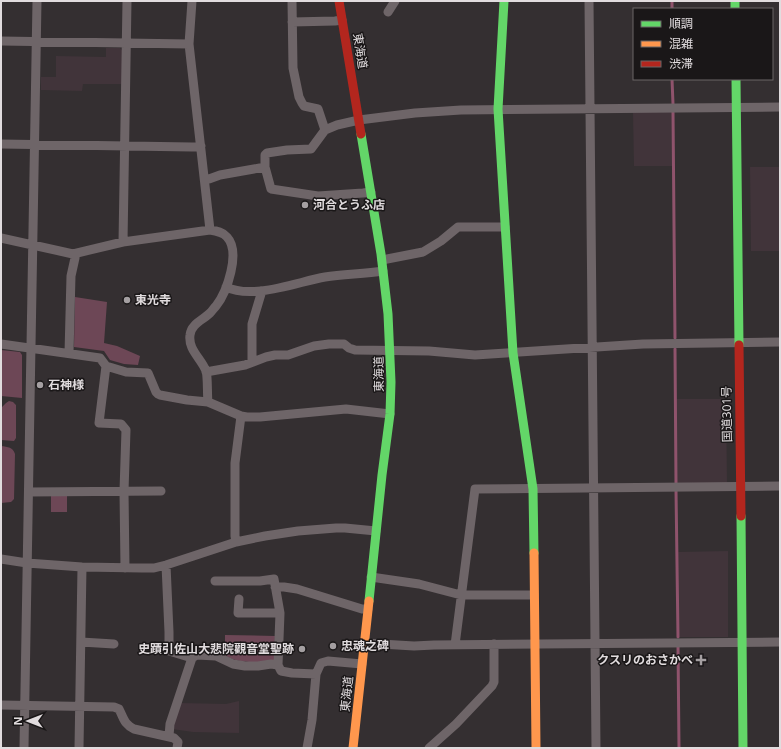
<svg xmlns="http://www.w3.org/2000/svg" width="781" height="749" viewBox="0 0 781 749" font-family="'Noto Sans','Noto Sans JP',sans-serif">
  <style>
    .built { fill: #41343a }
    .green { fill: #6d4756 }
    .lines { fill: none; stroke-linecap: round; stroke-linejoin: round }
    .stream { stroke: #8f536c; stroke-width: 3 }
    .street { stroke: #6e6568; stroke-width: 9 }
    .fast { stroke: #63d668; stroke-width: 9 }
    .slow { stroke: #ff974d; stroke-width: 9 }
    .jam { stroke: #b3261e; stroke-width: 9 }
    .poi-dot { fill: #a49fa1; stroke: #1a1718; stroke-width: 1.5 }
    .labels { text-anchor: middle; stroke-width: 3; stroke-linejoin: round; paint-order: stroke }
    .street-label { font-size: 12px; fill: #e1dcde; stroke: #1a1718 }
    .poi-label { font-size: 12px; font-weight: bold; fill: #e1dcde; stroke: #1a1718; text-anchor: start }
  </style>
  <rect width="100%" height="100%" fill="#342f31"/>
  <path class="built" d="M106 48H120L123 51V84H83L82 91 41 90V77H56V56L106 57Z
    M633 112H672V166H634Z
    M750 167H780V251H751Z
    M676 399H726L727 484H677Z
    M728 551V637H679L678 552Z
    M239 701V733L193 732 172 729 180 703 226 704Z"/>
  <path class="green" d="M75 297 107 302 104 343 117 346 140 356 138 365 124 364 110 360 104 351 74 347Z
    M1 350 20 352 22 355V398L1 396Z
    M9 401 13 402 16 405V438L14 441 1 440V408L6 403Z
    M1 446C8 447 13 447 15 454L14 499 11 502 1 503Z
    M51 495H67V512H51Z
    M225 635 275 636 274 660C255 663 243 664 225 656Z"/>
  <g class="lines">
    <path class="stream" d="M672 1V9
      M672 79 673 104
      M673 112 675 338
      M675 349 676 484
      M676 490 678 637
      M678 646 679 748"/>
    <path class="street" d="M192 1 189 44 210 230
      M292 1 293 68 299 97 302 103 304 106 318 109 325 130
      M589 1 596 748
      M388 12 395 1
      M292 22 335 21 342 20
      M1 41 189 44
      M1 144 192 147 201 146
      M265 167 271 189 318 196 363 193 371 192
      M205 180 209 179 220 175 265 167V155L267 153 287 150 311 149 325 130 337 125 359 120 415 113 461 110 780 107
      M1 238 73 254 123 242 210 230C217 231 223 232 227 237 241 252 227 292 216 306 214 308 212 311 210 313 203 320 191 324 190 335 188 350 201 358 206 371 208 377 207 394 208 402
      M123 242 127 1
      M382 260 423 252 441 241 458 227H505
      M226 287C253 300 297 282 325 277 344 274 364 274 383 271
      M1 344 100 358 106 366 99 423 121 424 126 430 124 491 125 568
      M69 353 71 276 75 258V254
      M253 362 252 360V324L261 294V291
      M106 366 126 372 148 373 156 392 158 394 160 395 187 400 208 402 241 416 247 417H260L346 409 390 414
      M206 372 245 365 266 357 275 355H288L314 346 329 344H344L349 348 355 350 429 351 475 355 643 344 780 342
      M29 492 161 491
      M236 542 235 536V463L241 416
      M1 559 27 563 82 567 142 568H154L166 565 236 542 265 536 298 531 336 528H345L376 531
      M166 565 169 632V651L192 658 197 655 216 656 233 664 245 666H258L271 664 278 665
      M371 577 419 584 461 595H534
      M215 581H260L274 579 280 613 278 665 281 671 292 673 316 674
      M275 587H284L297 589 362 609H368
      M239 599 238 613H280
      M81 642 114 644
      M364 643 414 646 434 645 780 642
      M455 645 475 489 780 486
      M1 705 114 707 119 709C124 719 124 724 134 729L174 738 178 742 177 748
      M169 736 170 724 192 658
      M24 748 37 1
      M79 748 82 567
      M307 748 312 720 316 674 321 663 328 661 362 664
      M429 748 456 724 492 686 494 682V644"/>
    <path class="fast" d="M504 1 498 109 513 353 533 489 534 553
      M735 1V9
      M736 79 739 345
      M361 134 381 254 388 314 391 382 390 414 382 475 369 601
      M741 516 743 748"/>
    <path class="slow" d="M534 553 536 748
      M353 748 369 601"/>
    <path class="jam" d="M339 1 361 134
      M739 345 741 516"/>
  </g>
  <g class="poi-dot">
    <circle cx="305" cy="205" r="4"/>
    <circle cx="127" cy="300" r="4"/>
    <circle cx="40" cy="385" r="4"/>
    <circle cx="333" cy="646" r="4"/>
    <circle cx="302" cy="649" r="4"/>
    <path d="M699 654h4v4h4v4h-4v4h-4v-4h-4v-4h4z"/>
  </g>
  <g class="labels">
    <g class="street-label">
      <text transform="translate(360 51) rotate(81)" y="4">東海道</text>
      <text transform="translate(379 374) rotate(-91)" y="4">東海道</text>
      <text transform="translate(727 414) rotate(-91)" y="4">国道301号</text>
      <text transform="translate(347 694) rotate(-84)" y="4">東海道</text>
    </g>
    <g class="poi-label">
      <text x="313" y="209">河合とうふ店</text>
      <text x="135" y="304">東光寺</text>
      <text x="48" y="389">石神様</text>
      <text x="341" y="650">忠魂之碑</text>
      <text x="294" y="653" text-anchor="end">史蹟引佐山大悲院觀音堂聖跡</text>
      <text x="693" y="664" text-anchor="end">クスリのおさかべ</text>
    </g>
  </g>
  <rect width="781" height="749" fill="none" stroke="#e1dcde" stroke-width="4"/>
  <rect x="633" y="8" width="140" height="72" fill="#1a1718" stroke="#6a6667"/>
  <rect x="641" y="21" width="20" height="6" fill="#63d668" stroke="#6a6667"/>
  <text x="669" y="28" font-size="12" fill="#e1dcde">順調</text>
  <rect x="641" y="41" width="20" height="6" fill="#ff974d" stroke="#6a6667"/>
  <text x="669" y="48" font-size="12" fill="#e1dcde">混雑</text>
  <rect x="641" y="61" width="20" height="6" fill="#b3261e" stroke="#6a6667"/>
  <text x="669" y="68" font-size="12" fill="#e1dcde">渋滞</text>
  <g transform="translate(28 721) rotate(270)" stroke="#1a1718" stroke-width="3" paint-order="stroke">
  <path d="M0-3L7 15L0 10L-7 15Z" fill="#e1dcde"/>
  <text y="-6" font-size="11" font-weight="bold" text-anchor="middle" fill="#e1dcde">N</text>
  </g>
</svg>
